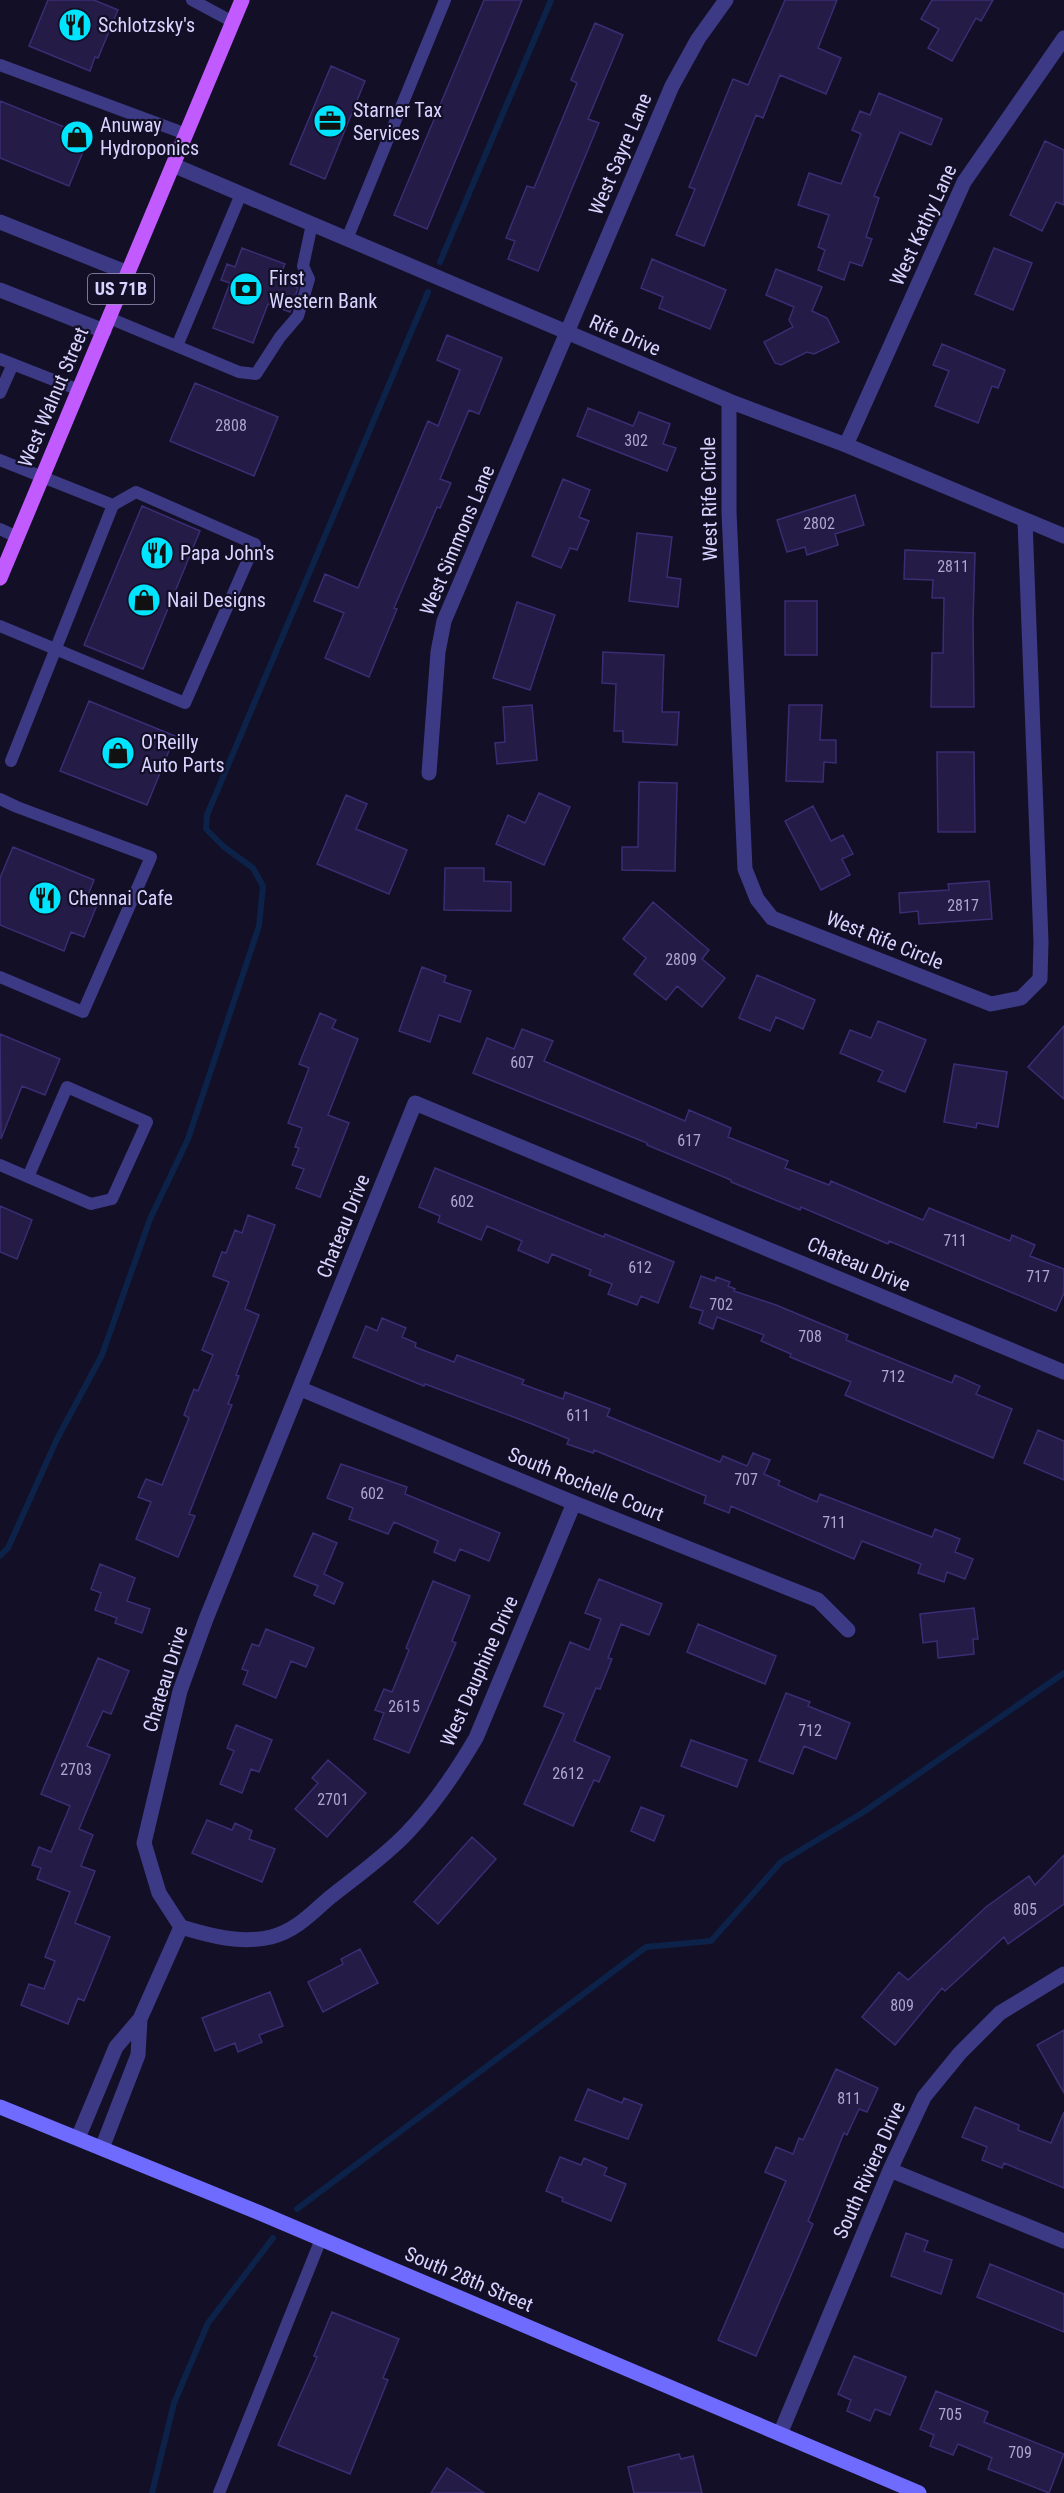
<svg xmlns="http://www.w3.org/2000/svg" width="1064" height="2493" viewBox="0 0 1064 2493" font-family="'Roboto Condensed',sans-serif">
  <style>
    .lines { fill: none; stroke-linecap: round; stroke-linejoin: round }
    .stream { stroke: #0c2248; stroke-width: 6 }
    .building { fill: #241b47; stroke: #3b2d73; stroke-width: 1.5 }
    .lane { stroke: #3d3a85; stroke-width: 12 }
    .street { stroke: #3d3a85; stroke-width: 15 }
    .secondary { stroke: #6f6bff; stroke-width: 15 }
    .primary { stroke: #c25bff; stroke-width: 15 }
    .labels { text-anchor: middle; stroke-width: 4.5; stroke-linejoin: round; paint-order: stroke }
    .number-label { font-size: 16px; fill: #aca6d1 }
    .shield { fill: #130f26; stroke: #9e99be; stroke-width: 1.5 }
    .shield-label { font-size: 18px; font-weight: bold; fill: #d9d4ff }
    .poi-label { font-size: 20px; fill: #d9d4ff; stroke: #130f26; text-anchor: start }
    .street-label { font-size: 20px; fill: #d9d4ff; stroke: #130f26 }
  </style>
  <rect width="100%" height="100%" fill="#130f26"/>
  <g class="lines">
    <path class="stream" d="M440 262 551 0
      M0 1556 8 1548 57 1439 102 1355 150 1219 188 1139 259 926 263 886 253 868 224 847 206 829 207 815 428 292
      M297 2209 646 1947 711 1941 781 1862 862 1813 1064 1673
      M152 2493 174 2403 208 2323 273 2238"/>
  </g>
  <path class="building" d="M48 0H94L118 10 98 58 95 57 90 71 29 46Z
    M484 0H522L427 229 394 215Z
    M785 0H837L818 48 841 58 826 94 780 75 763 118 756 115 704 246 676 235 695 189 689 187 733 79 748 85Z
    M932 0H993L981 21 976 18 952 61 928 48 939 29 921 19Z
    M595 23 623 35 588 119 599 123 538 271 508 259 515 241 506 238 527 186 534 188 577 83 571 80Z
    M331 66 365 81 325 179 290 164Z
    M879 93 942 119 931 145 900 132 874 196 879 198 866 237 872 239 862 266 850 262 844 280 818 270 825 250 818 247 829 215 798 205 809 173 841 184 861 134 852 130 860 111 870 115Z
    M0 101 89 137 69 186 0 158Z
    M1045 141 1064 150V205L1056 202 1042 231 1010 215Z
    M242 248 285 264 278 280 298 288 290 312 268 304 253 343 213 328 230 283 221 280 227 264 235 267Z
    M994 248 1032 263 1013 310 975 294Z
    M652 259 726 290 710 329 659 308 663 297 641 288Z
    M776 269 822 287 812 311 827 318 839 342 814 354 807 352 781 365 775 363 764 342 793 327 789 320 794 307 766 295Z
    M447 335 502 358 479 414 469 410 440 479 451 483 440 508 437 507 394 608 397 609 369 677 325 658 344 613 314 601 325 574 358 588 428 421 438 426 460 370 437 360Z
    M942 344 1005 370 998 388 992 386 978 423 935 406 949 371 933 365Z
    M195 383 278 417 254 476 170 441Z
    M588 408 633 426 639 412 670 424 663 444 676 448 667 471 577 436Z
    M563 479 590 490 579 517 589 521 577 550 570 548 561 568 532 556Z
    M855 495 864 525 835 534 838 545 807 555 805 547 787 552 777 520Z
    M142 506 200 531 143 669 84 645Z
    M637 533 672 537 667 577 681 579 678 607 629 601Z
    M905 550 975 553 973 622 974 707H931L932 653H943L944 598H932L933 580 904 579Z
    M785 601H817V655H785Z
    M517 602 555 615 530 690 493 678Z
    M603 652 664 655 662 712H679L677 745 623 742V731H614L616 684 602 683Z
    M89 701 175 736 147 805 60 771Z
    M532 705 537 760 497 764 495 743 505 742 503 707Z
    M789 705H822L820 740H836V763L824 762 823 782 786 781Z
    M937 752H974L975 832H938Z
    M639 782 677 783 675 871 622 870V847H638Z
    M539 793 570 807 544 865 496 844 508 815 525 823Z
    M346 795 367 804 356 829 407 850 389 894 317 864Z
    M813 806 831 841 843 835 853 854 842 859 850 875 821 890 785 821Z
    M13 847 94 880 86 900 97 905 84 937 71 932 64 951 0 925V878Z
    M445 868H484V881L511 882V911L444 910Z
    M989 881 992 919 919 924 918 911 900 913 899 893 949 890 948 884Z
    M653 902 709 950 702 959 725 978 702 1007 677 986 666 1000 634 974 646 958 623 939Z
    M422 967 446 976 444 982 471 991 460 1022 439 1015 430 1042 399 1031Z
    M757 975 815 1000 803 1029 776 1017 770 1031 739 1018Z
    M320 1013 336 1020 332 1028 358 1039 328 1115 349 1123 320 1197 296 1188 304 1169 292 1165 299 1148 295 1147 302 1128 288 1123 309 1068 299 1064Z
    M878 1021 926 1040 905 1092 878 1081 883 1071 840 1053 850 1030 871 1038Z
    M1064 1026V1099L1028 1067Z
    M522 1029 553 1041 544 1061 685 1121 689 1110 731 1128 728 1137 788 1161 785 1168 829 1185 831 1181 923 1220 929 1208 1010 1241 1012 1235 1035 1245 1030 1256 1064 1269V1293L1056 1311 889 1241 888 1244 801 1207 800 1210 731 1182V1180L647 1145V1143L473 1073 487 1038 514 1049Z
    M0 1034 60 1059 45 1095 22 1086 1 1139Z
    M954 1064 1007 1072 998 1127 977 1123 976 1128 944 1122Z
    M435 1168 604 1237 605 1234 674 1262 658 1303 641 1296 637 1305 608 1294 612 1284 589 1275 591 1270 552 1254 548 1263 518 1250 522 1241 487 1226 481 1240 438 1222 440 1216 419 1207Z
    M0 1206 32 1220 17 1259 0 1252Z
    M248 1215 275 1225 245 1309 259 1315 236 1375 239 1376 228 1404 232 1405 189 1514 195 1516 178 1557 136 1539 151 1502 138 1497 146 1479 162 1485 189 1418 184 1415 194 1389 198 1391 213 1355 202 1350 229 1282 213 1276 222 1252 226 1253 235 1230 242 1233Z
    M701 1276 715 1281 716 1277 730 1282 728 1286 735 1289 734 1291 776 1305 848 1335 846 1340 952 1383 955 1375 980 1386 976 1394 1012 1409 993 1458 845 1395 851 1382 790 1357 791 1354 761 1341 764 1335 717 1317 713 1329 699 1323 703 1311 690 1307Z
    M382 1318 406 1328 402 1337 416 1343 415 1347 454 1362 457 1355 524 1380 522 1384 563 1399 565 1392 610 1409 607 1416 720 1462 723 1456 747 1466 753 1453 770 1460 764 1474 780 1481 778 1485 817 1502 820 1494 932 1537 935 1529 960 1539 955 1552 973 1559 965 1579 947 1572 944 1582 918 1573 921 1564 862 1541 854 1559 731 1506 729 1513 704 1503 706 1496 594 1450 593 1453 567 1444 569 1439 532 1424 425 1384 424 1386 353 1357 366 1326 377 1331Z
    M1038 1430 1064 1441V1480L1024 1463Z
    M341 1464 407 1487 405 1494 500 1533 489 1561 460 1549 455 1561 434 1552 438 1541 394 1522 388 1534 349 1519 353 1508 327 1498Z
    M313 1533 337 1543 324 1574 343 1583 334 1604 314 1595 318 1586 294 1576Z
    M100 1564 135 1578 127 1601 150 1609 142 1633 115 1623 117 1618 95 1610 101 1593 91 1589Z
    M599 1579 662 1604 649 1635 621 1624 608 1658 612 1659 600 1689 596 1688 574 1741 610 1757 599 1782 594 1780 573 1826 524 1804 564 1714 544 1706 570 1642 589 1650 601 1619 585 1613Z
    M433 1581 470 1596 452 1641 456 1643 409 1753 374 1739 384 1713 375 1710 384 1689 392 1692 409 1650 406 1648Z
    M974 1608 978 1639H973L974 1654 938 1658 937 1641 923 1643 920 1614Z
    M698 1624 776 1656 765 1684 687 1652Z
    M266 1629 314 1648 306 1667 291 1661 276 1698 243 1684 248 1671 242 1669 252 1644 259 1646Z
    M98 1658 129 1671 111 1714 103 1711 87 1746 110 1755 79 1829 93 1835 81 1866 95 1871 75 1923 110 1937 84 2001 78 1998 68 2024 21 2005 29 1984 44 1989 55 1961 45 1957 70 1892 37 1879 41 1868 32 1865 39 1847 51 1852 70 1806 41 1794Z
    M786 1693 810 1702 808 1706 850 1723 836 1759 804 1746 793 1774 759 1761Z
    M236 1725 272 1740 259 1772 251 1769 242 1793 220 1784 234 1751 227 1748Z
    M691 1740 747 1760 737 1787 681 1766Z
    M328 1760 366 1793 327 1837 295 1809 318 1783 312 1778Z
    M641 1807 664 1816 654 1841 631 1831Z
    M207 1820 232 1830 235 1823 252 1831 249 1839 275 1849 262 1882 192 1853Z
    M472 1837 496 1859 438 1924 414 1902Z
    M1064 1855V1904L1008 1944 1004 1937 945 1991 942 1988 895 2045 862 2017 899 1972 908 1980 986 1907 1029 1876 1035 1885Z
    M360 1949 378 1983 323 2012 308 1982 343 1964 341 1959Z
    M270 1992 283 2026 259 2035 262 2042 238 2052 235 2043 215 2051 202 2018Z
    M1064 2030V2093L1037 2045Z
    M836 2069 878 2088 867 2112 859 2109 847 2135 844 2133 808 2221 813 2224 756 2356 718 2340 786 2181 765 2172 776 2147 793 2154 799 2138 803 2140Z
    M588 2089 622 2103 624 2098 642 2105 628 2139 575 2120Z
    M975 2107 1019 2125 1018 2130 1051 2143 1064 2112V2188L1004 2163 1002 2168 982 2160 987 2147 962 2137Z
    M560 2157 581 2165 584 2158 607 2168 604 2175 626 2184 611 2221 562 2201 563 2198 546 2191Z
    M906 2233 928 2241 924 2251 952 2260 941 2294 891 2276Z
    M990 2264 1064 2294V2332L977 2297Z
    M332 2312 399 2339 383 2378 388 2380 350 2474 278 2445 317 2357 314 2356Z
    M854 2356 906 2377 890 2415 875 2409 870 2421 847 2411 851 2400 838 2394Z
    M936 2391 988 2412 984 2422 1064 2454 1049 2493 988 2469 992 2458 958 2444 953 2455 930 2446 934 2435 920 2429Z
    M679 2454 681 2459 693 2456 702 2493H634L628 2467Z
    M447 2468 484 2493H431Z"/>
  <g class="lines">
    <path class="lane" d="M192 0 233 22
      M0 65 186 134
      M347 239 445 0
      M109 318 239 372 256 374 280 337 298 316 309 279 303 266 312 224
      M177 346 241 194
      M0 359 79 390
      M0 393 13 364
      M0 460 113 505 136 492 255 544 185 703 0 626
      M0 529 17 537
      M11 761 113 505
      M0 799 17 807 151 857 83 1012 0 977
      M0 1165 91 1204 112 1199 147 1122 67 1087 28 1177
      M219 2493 321 2239"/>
    <path class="street" d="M173 165 729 401 846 445 1064 536
      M0 222 128 273
      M0 290 104 331
      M729 401V512L745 869 757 899 772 918 991 1004 1021 998 1040 979 1041 942 1025 521
      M846 445 964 182 1064 38
      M429 773 438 652 444 621 672 86 698 39 726 0
      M301 1389 574 1503 818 1600 848 1630
      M181 1927C211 1936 240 1944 271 1937 295 1931 311 1914 328 1899 354 1878 383 1858 406 1834 434 1805 456 1772 476 1738L574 1503
      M78 2138 116 2047 140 2019 181 1927 159 1893 144 1843 180 1691 206 1619 415 1103 1064 1372
      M102 2148 138 2055 140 2019
      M890 2170 1064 2241
      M780 2434 890 2170 924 2097 960 2053 1000 2013 1064 1974"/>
    <path class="secondary" d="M0 2107 260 2213 919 2493"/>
    <path class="primary" d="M0 578 242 0"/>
  </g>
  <defs>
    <symbol id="restaurant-disc" viewBox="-11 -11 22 22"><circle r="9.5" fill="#00e5ff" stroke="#130f26"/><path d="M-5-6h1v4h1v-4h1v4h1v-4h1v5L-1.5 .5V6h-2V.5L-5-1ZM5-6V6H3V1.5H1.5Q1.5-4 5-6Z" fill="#111"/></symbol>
    <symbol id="office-disc" viewBox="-11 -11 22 22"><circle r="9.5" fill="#00e5ff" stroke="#130f26"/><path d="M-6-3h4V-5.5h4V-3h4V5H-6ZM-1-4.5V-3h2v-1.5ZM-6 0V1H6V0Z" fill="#111"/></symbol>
    <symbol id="shop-disc" viewBox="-11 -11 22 22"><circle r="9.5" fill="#00e5ff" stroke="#130f26"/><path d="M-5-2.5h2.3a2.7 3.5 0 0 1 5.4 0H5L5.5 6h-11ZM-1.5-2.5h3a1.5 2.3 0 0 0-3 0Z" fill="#111"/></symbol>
    <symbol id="bank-disc" viewBox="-11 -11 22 22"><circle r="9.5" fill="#00e5ff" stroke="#130f26"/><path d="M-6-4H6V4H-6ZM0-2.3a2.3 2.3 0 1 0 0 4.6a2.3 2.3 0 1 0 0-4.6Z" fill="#111"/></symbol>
  </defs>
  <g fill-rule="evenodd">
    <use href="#restaurant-disc" x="56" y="6" width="38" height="38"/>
    <use href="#office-disc" x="311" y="102" width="38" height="38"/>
    <use href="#shop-disc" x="58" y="118" width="38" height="38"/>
    <use href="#bank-disc" x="227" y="270" width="38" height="38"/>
    <use href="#restaurant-disc" x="138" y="534" width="38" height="38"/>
    <use href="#shop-disc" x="125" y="581" width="38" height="38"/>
    <use href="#shop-disc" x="99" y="734" width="38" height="38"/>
    <use href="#restaurant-disc" x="26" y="879" width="38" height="38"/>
  </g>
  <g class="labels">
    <g class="number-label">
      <text x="231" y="431">2808</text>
      <text x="636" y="446">302</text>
      <text x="819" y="529">2802</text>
      <text x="953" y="572">2811</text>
      <text x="963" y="911">2817</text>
      <text x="681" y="965">2809</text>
      <text x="522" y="1068">607</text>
      <text x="689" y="1146">617</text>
      <text x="462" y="1207">602</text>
      <text x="955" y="1246">711</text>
      <text x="640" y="1273">612</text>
      <text x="1038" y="1282">717</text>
      <text x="721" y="1310">702</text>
      <text x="810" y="1342">708</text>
      <text x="893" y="1382">712</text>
      <text x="578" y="1421">611</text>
      <text x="746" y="1485">707</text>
      <text x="372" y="1499">602</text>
      <text x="834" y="1528">711</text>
      <text x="404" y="1712">2615</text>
      <text x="810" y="1736">712</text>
      <text x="76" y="1775">2703</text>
      <text x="568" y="1779">2612</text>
      <text x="333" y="1805">2701</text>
      <text x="1025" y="1915">805</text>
      <text x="902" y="2011">809</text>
      <text x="849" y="2104">811</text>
      <text x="950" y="2420">705</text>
      <text x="1020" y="2458">709</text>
    </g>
    <rect class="shield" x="88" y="274" width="66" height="30" rx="4.5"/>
    <g class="shield-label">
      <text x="121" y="295">US 71B</text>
    </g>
    <g class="poi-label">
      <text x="98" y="32">Schlotzsky's</text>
      <text x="353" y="117">Starner Tax<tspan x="353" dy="23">Services</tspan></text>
      <text x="100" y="132">Anuway<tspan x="100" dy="23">Hydroponics</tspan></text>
      <text x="269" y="285">First<tspan x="269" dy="23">Western Bank</tspan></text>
      <text x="180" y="560">Papa John's</text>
      <text x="167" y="607">Nail Designs</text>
      <text x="141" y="749">O'Reilly<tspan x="141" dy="23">Auto Parts</tspan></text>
      <text x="68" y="905">Chennai Cafe</text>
    </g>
    <g class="street-label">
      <text transform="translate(620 154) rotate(-67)" y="7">West Sayre Lane</text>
      <text transform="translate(923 225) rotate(-65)" y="7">West Kathy Lane</text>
      <text transform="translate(625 335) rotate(23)" y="7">Rife Drive</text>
      <text transform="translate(53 397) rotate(-67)" y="7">West Walnut Street</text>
      <text transform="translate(709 499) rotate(-91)" y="7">West Rife Circle</text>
      <text transform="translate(457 540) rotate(-67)" y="7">West Simmons Lane</text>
      <text transform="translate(885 940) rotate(22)" y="7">West Rife Circle</text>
      <text transform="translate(343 1226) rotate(-68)" y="7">Chateau Drive</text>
      <text transform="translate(859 1264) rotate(23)" y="7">Chateau Drive</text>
      <text transform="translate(586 1484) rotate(22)" y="7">South Rochelle Court</text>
      <text transform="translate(479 1671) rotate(-66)" y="7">West Dauphine Drive</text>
      <text transform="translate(165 1679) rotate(-73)" y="7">Chateau Drive</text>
      <text transform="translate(869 2170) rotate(-66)" y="7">South Riviera Drive</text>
      <text transform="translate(469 2279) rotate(23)" y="7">South 28th Street</text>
    </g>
  </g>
</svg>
